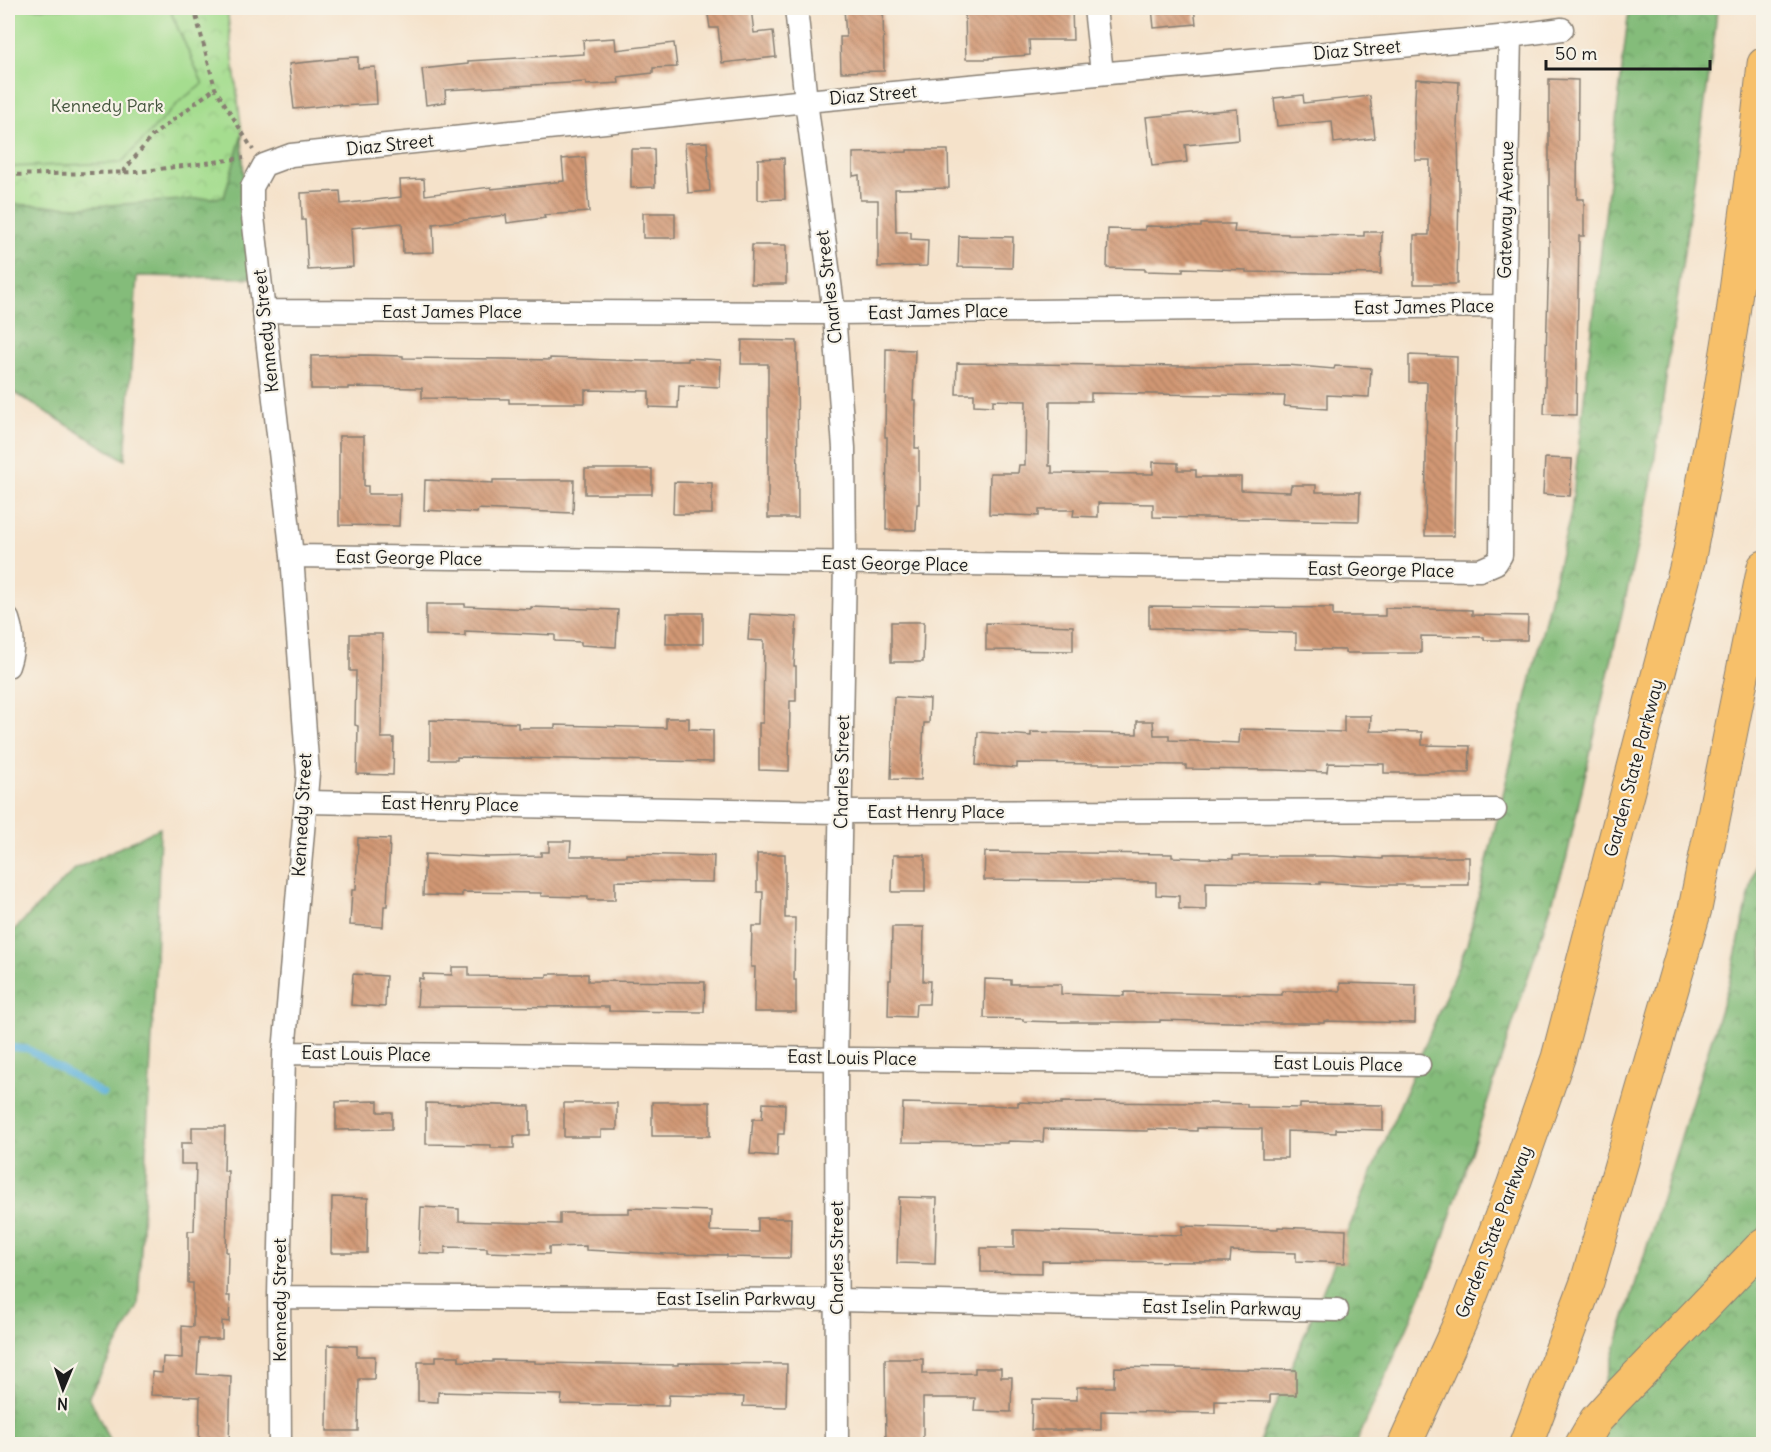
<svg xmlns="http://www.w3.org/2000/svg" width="1771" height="1452" viewBox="0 0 1771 1452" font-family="Delius,sans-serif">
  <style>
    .forest { fill: url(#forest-crowns); stroke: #506c4b; stroke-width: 1.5 }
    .park { fill: url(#park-crowns); stroke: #607c56; stroke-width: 1.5 }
    .garden { fill: #a5dd8f; stroke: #607c56; stroke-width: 1.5 }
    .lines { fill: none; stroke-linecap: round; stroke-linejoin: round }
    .stream { stroke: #5eb2da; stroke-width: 7 }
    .building { fill: url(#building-back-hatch) }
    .street-casing { stroke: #887f73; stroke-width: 25 }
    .highway-casing { stroke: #887f73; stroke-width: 35 }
    .path { stroke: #887f73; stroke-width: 4; stroke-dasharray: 4.5 4.5; stroke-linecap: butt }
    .street { stroke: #fff; stroke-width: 22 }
    .highway { stroke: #f7c06b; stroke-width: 33 }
    .labels { text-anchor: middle; stroke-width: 4.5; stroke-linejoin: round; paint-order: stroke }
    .street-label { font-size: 18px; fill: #1c1c1c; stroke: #f7f3e8 }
    .park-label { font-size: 18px; fill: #45563e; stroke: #f7f3e8 }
  </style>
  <defs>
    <pattern id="forest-crowns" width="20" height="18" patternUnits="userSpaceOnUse" patternTransform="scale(1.5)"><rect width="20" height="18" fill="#84bc7a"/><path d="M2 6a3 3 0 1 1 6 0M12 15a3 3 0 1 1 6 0" fill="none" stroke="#6b9863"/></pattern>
    <pattern id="park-crowns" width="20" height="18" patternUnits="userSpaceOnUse" patternTransform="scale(1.5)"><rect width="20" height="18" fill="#a5dd8f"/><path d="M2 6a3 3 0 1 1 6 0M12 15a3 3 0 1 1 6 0" fill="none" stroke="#8dbd7b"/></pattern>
    <pattern id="building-back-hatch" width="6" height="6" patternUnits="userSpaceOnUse" patternTransform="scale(1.5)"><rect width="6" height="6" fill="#d29874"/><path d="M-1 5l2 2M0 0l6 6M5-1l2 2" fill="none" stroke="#aa7b5e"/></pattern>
  </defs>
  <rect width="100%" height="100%" fill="#f7f3e8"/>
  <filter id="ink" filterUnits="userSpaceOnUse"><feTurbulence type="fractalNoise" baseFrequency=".0167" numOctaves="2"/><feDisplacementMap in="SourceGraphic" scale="12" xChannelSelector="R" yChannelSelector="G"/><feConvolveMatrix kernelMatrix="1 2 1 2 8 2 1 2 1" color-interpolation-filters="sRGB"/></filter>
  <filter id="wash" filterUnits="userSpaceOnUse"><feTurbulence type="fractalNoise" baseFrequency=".008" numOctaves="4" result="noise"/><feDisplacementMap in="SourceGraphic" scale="24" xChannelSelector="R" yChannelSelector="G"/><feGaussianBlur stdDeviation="1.35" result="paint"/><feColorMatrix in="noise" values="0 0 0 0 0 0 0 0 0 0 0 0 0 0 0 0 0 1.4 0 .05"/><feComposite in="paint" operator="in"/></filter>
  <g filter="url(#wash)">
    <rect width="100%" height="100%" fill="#f5e2ca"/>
    <path class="forest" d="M1629 8H1717L1715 32 1651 485 1566 860 1434 1266 1356 1444H1259L1467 944 1571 512Z
      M242 134 245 209 255 278 137 276 125 460 8 389V204L80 207 224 197Z
      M160 828 156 960 138 1306 89 1396 111 1444H8V936L75 869Z
      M1763 835V1444H1578L1607 1375 1729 983Z"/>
    <path class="park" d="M8 8H227L242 134 224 197 80 207 8 204Z"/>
    <path class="garden" d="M8 8H172V15L203 84 181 100 121 163 8 167Z"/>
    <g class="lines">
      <path class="stream" d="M8 1047 28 1049 103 1094"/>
    </g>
    <g id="blocks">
      <path class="building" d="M707 8H751L754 33 773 31 776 57 722 63 718 28H710Z
        M844 8H883L884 71 841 72 840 37H846Z
        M1013 8 1072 9 1073 40H1029L1030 55 989 58V59H966L965 10 1013 9Z
        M1152 8H1194L1196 24 1154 28Z
        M615 38 616 50 674 43 677 67 653 68V73L618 77 619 83 586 85V82L445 90 446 102 426 105 422 69 468 64V61L584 54 583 40Z
        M358 57V68L375 67 377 104 340 106V104L294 109 289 64 338 59V58Z
        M1416 79 1459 82 1457 127H1458L1459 192 1457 284H1414V235H1429L1430 160H1415L1414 117Z
        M1549 79 1578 80 1577 199H1584V236H1579L1576 415 1544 414 1549 259Z
        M1303 95 1304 103 1370 96 1375 138 1334 143 1332 121 1277 126 1274 98Z
        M1237 109 1239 140 1185 145 1187 162 1152 166 1146 117Z
        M707 142 710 191 688 193 685 143Z
        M631 149H654L655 187 631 188Z
        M907 150H948L949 188 895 189 896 232H911V239L928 240 927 266 878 267V200H860L859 175 853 176V153L907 152Z
        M585 157 589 212 544 215 545 218 507 223 506 215 433 224 434 252 403 253 402 223 351 228 353 267 308 270 305 220H302L301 193 340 191 341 204 401 197 400 180 424 179 425 195 491 187V189L564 181 562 159Z
        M784 158 785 199 758 200V159Z
        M643 213H675V238H643Z
        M1201 224H1235L1234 232 1288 234V235L1364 236V232H1382L1381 274 1246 272V270L1183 268V272L1145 271V269L1107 268 1108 229 1145 230V226L1201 227Z
        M959 236 1013 237 1012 268 958 267Z
        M752 245H786V284H751Z
        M742 340 797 341 798 518H768V364H741Z
        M886 349 915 350 913 400H916L915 448H919V504H917L916 530H886L887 437H885Z
        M364 355 403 356V358L503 359 550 360V358L642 361H688V358L721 360 720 387 679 385 678 408 649 407V391L585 390V403H509V399L422 398V388L348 387V389H311V356Z
        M1409 355 1457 357 1454 536H1425L1427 382H1409Z
        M957 363 1185 366 1287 365 1334 369 1335 366 1371 368 1369 397 1327 395V409L1284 406 1285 396 1091 393V401H1050L1049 466H1052V473L1153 474V462L1178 463V470H1196V477H1241V490L1290 492 1291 485H1316V492H1360L1359 521 1153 517V504L1098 503V517L1073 516 1074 510H1039V516L989 514 990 473H1018L1019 465H1025L1026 401 993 400V406L974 405V394H956Z
        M339 436H364V486H368V494H400L399 526 339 525Z
        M1545 458 1572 459 1570 496 1543 494Z
        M585 469H652V494H585Z
        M425 480 493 483V480H574L573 513 478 509 477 513 424 510Z
        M674 482 712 483V514H673Z
        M426 604H465V606L531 609V607L618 610 616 647 581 645V642L555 641V635L465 631V636L426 635Z
        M1149 606 1333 608V616H1385V608L1472 610V615L1528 616 1527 640H1484V637L1421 636V653H1345V650L1296 649V633L1149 628Z
        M667 613H703V644H666Z
        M750 614 797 617 794 666H796V701H790L789 771 759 770V723H763L764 641 748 640Z
        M891 622H924L923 662H891Z
        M986 623 1073 626V651L986 650Z
        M350 634H382L381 738H394L393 775 357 774 358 726 355 725 356 671H350Z
        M894 697 930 699 929 723H924L921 780 891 779Z
        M1344 716H1371L1370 731 1422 732V745L1470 746 1469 773H1384V764L1328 763 1327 772 1276 770 1186 769V765L1017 763V768L976 765 978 732 1031 736V732L1137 734V721H1153L1154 735H1169V740L1239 743 1240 729 1344 732Z
        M666 718H689V729L713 730V762L457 757V760H430V720L518 723V728H555V725L666 728Z
        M358 838 390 839 387 906H384L383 927 350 925 352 890H356Z
        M549 841H571L570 856H626V854L714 856 713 882 615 881V900H588V897L541 896V893L462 892V896L423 895 425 854 488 857 541 856V852H549Z
        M985 852 1172 854V857L1233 859V856H1333L1382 859V857H1469V885H1369L1320 882V884L1206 882V910L1179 909V896L1156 895V882L984 880Z
        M757 854H785V918H795L794 980H796V1012H754L755 967H751L752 926H762L763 892H757Z
        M893 855H925V892H892Z
        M892 927H924L923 981H930L929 1004H916L915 1017 888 1016 889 980H891Z
        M452 967H469V976L547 977V974H588V981L705 982 704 1012 609 1011V1007L417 1006 419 978 423 979V974L452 975Z
        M353 974 386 976 385 1007 351 1005Z
        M985 979 1011 980V984H1061V994L1124 996V992L1282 995V991H1340V983L1416 985 1415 1023 1324 1021V1023H1264L1160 1020V1022H1060L1023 1021V1019L984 1018Z
        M378 1101V1112H392V1129L336 1130V1102Z
        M652 1102H710V1136H652Z
        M1018 1102 1062 1104V1102L1211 1103 1247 1104V1107L1300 1108V1104L1383 1105V1130L1336 1129V1133L1287 1131V1158H1262V1129L1197 1128V1131L1148 1129V1131L1044 1129 1043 1142 1008 1141V1143L902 1142 903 1103 1018 1106Z
        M426 1103 530 1106V1136H514V1148H491V1145L426 1144Z
        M564 1103H617V1130H601V1137H564Z
        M763 1103 785 1104 784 1134H778L777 1156 750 1154 753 1119H762Z
        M192 1127H225L224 1171H228L226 1252H228L227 1296H230L229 1322 222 1321V1339H199L197 1374 231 1376 229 1444H199L200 1397 151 1395 152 1372 162 1373 163 1357 182 1358V1326L193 1327V1283H188V1231H194L196 1164H181V1143H192Z
        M332 1197 368 1198 367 1253H331Z
        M899 1197 937 1198 935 1264 897 1263Z
        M421 1207 459 1209V1221L560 1224V1213H629V1208L711 1211 710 1231 758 1232V1218H791L790 1258 727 1257V1255L667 1254 586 1250V1246L549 1247V1254L487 1252V1248L445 1247V1254L419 1253Z
        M1182 1226 1278 1229V1227L1346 1230 1345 1263 1296 1261V1253L1231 1251 1230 1262 1042 1261V1273L981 1272V1248H1014V1230L1182 1235Z
        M328 1345 357 1346V1356H375L374 1379H359L358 1431H327Z
        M436 1356H459V1361L493 1362V1360L535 1361V1363L678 1365V1363L787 1364 786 1407 743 1406 744 1397 669 1395 668 1406 561 1404 562 1395 438 1392V1402L418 1401V1362H436Z
        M885 1359H923V1374L975 1373V1368H1001V1377H1012L1011 1412 974 1411 975 1398H923V1444H886Z
        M1115 1367 1296 1370V1395H1270V1402L1215 1401V1413L1101 1411V1430H1031L1032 1399 1077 1400V1387H1114Z"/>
    </g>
  </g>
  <g filter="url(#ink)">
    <use href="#blocks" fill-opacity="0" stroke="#887f73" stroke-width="1.5"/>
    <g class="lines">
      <defs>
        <path id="street" d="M796 8 806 101 834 313 844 448 845 563 836 1058 837 1444
          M1095 8 1102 73
          M263 311 834 313 1504 306
          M292 556 1480 570 1496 563 1501 555 1503 368 1510 36
          M8 619C14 638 14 648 8 666
          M306 802 841 812 1495 810
          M284 1053 1419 1065
          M279 1297 837 1300 1337 1310
          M280 1444 279 1297 284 1053 308 773 292 556 252 208V187L264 165 291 155 806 101 1510 36 1562 29"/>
        <path id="highway" d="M1405 1444 1463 1316 1513 1186 1558 1058 1689 557 1719 401 1732 321 1753 164 1764 64
          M1526 1444 1587 1282 1695 909 1764 567
          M1582 1444 1596 1420 1616 1398 1764 1244"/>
      </defs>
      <use href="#street" class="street-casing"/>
      <use href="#highway" class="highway-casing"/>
      <path class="path" d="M194 8 215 88 253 150
        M123 172 152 136 215 88
        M8 175 137 172 244 158"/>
      <use href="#street" class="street"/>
      <use href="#highway" class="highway"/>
    </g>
  </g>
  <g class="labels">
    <g class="street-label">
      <text transform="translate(1357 50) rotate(-5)" y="6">Diaz Street</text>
      <text transform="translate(873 95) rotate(-5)" y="6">Diaz Street</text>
      <text transform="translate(390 145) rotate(-6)" y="6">Diaz Street</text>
      <text transform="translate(1506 210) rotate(-89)" y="6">Gateway Avenue</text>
      <text transform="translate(829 287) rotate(-97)" y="6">Charles Street</text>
      <text transform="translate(1424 307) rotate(-1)" y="6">East James Place</text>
      <text x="452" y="318">East James Place</text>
      <text transform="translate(938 312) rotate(-1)" y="6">East James Place</text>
      <text transform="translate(266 331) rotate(-96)" y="6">Kennedy Street</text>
      <text transform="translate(409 558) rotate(1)" y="6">East George Place</text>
      <text transform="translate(895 564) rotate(1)" y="6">East George Place</text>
      <text transform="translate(1381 570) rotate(1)" y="6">East George Place</text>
      <text transform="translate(1634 768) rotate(-75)" y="6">Garden State Parkway</text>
      <text transform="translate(842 772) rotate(-89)" y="6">Charles Street</text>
      <text transform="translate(450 804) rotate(1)" y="6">East Henry Place</text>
      <text x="936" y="818">East Henry Place</text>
      <text transform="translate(302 815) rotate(-87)" y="6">Kennedy Street</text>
      <text transform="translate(366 1054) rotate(1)" y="6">East Louis Place</text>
      <text transform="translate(852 1058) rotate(1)" y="6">East Louis Place</text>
      <text transform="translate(1338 1064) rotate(1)" y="6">East Louis Place</text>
      <text transform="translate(1494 1232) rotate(-69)" y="6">Garden State Parkway</text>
      <text transform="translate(837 1258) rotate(-90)" y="6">Charles Street</text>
      <text x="736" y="1305">East Iselin Parkway</text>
      <text transform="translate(280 1300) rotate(-90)" y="6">Kennedy Street</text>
      <text transform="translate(1222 1308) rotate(1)" y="6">East Iselin Parkway</text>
    </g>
    <g class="park-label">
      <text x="107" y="112">Kennedy Park</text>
    </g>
  </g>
  <rect width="1771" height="1452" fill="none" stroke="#f7f3e8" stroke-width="30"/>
  <g transform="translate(63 1389) rotate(182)" stroke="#f7f3e8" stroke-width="4.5" paint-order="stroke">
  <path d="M0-4.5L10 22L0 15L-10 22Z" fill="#1c1c1c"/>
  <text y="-9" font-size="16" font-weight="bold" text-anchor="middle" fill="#1c1c1c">N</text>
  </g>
  <path d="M1546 60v9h164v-9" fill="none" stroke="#1c1c1c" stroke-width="3"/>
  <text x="1555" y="60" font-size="18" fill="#1c1c1c" stroke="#f7f3e8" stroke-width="4.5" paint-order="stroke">50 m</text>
</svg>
